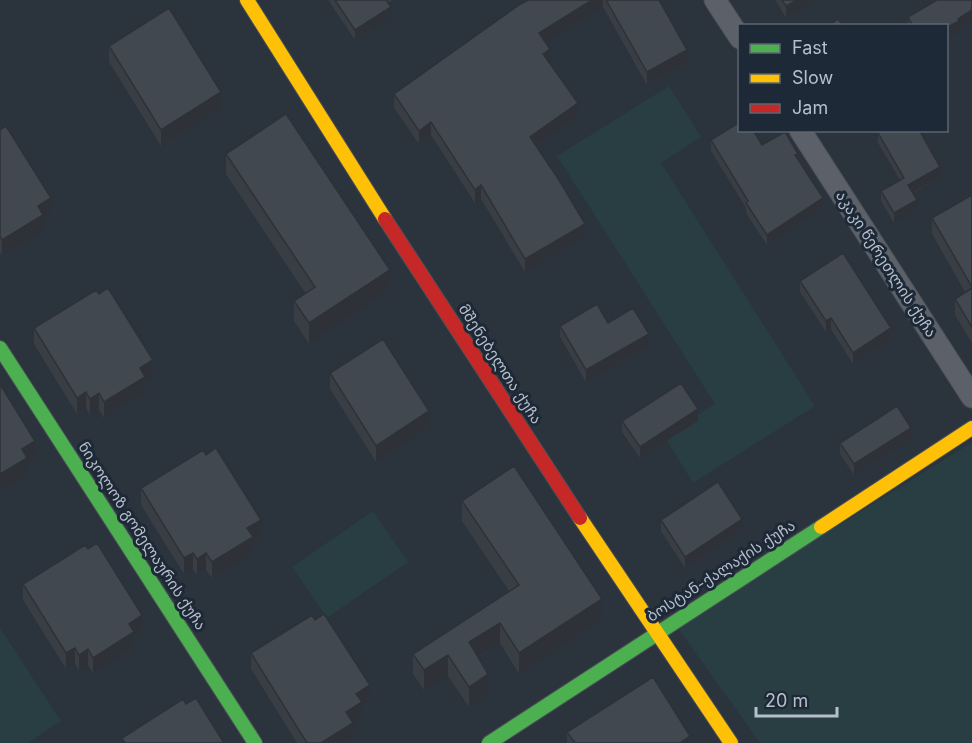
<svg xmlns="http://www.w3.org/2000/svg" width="972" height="743" viewBox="0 0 972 743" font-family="Inter,'Noto Sans Georgian',sans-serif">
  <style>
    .green { fill: #283e42 }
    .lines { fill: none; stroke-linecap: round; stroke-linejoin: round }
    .street-casing { stroke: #4a4f56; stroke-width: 23 }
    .fast-casing { stroke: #4a4f56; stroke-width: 16 }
    .slow-casing { stroke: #4a4f56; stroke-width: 16 }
    .jam-casing { stroke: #4a4f56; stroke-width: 16 }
    .street { stroke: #5c6169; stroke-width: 21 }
    .fast { stroke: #4caf50; stroke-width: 14 }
    .slow { stroke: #ffc107; stroke-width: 14 }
    .jam { stroke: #c62828; stroke-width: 14 }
    .wall { fill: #393e45 }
    .shaded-wall { fill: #2e3238 }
    .building { fill: #424850; stroke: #2e3238; stroke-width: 1.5 }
    .labels { text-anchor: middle; stroke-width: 6; stroke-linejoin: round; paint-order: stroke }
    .street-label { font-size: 15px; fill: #b6bfcb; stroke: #1e2937 }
  </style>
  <rect width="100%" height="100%" fill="#2b333c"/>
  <path class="green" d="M669 86 701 137 661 163 815 406 693 483 664 436 715 404 557 156Z
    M972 442V743H760L677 627Z
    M373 511 408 562 327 618 292 567Z
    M0 628 61 721 28 743H0Z"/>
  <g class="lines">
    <defs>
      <path id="street" d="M715 0 740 38
        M800 130 972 397"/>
      <path id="fast" d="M0 348 255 743
        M489 743 821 527"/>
      <path id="slow" d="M247 0 385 219
        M580 518 731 743
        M821 527 972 428"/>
      <path id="jam" d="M385 219 580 518"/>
    </defs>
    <use href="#street" class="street-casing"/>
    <use href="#fast" class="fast-casing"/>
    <use href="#slow" class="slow-casing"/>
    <use href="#jam" class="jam-casing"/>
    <use href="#street" class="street"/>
    <use href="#fast" class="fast"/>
    <use href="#slow" class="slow"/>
    <use href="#jam" class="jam"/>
  </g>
  <path class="wall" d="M328 0H393L388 3 391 17 355 40Z
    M528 0H659L687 63 647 85 603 7 545 42 550 62H549L578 116 536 146 585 237 525 272 481 199 475 203 431 135 419 144 394 108V94Z
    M775 0H816L786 18Z
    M972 0V21L959 30V32L946 26H908V17Z
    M109 46 221 108 161 146 109 62Z
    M0 130 51 214 43 219V231L2 256 0 252Z
    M878 133 940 177 913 193 917 210 894 223 881 201V191L900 180 878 143Z
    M711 140 762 145 798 158 823 208 767 245 746 213V208L711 151Z
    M226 154 390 290 309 344 294 321V301L306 294 226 174Z
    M972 195V343L955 315V299L965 292 932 234V218Z
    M800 281 891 340 853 364 831 329 826 332 800 292Z
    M608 323 649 345 586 382 560 337V326Z
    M34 328 153 376 145 381V393L104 418 99 410 90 415 86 408 77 414 34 344Z
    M330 373 429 427 376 462 330 389Z
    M622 421H698L640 458 622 432Z
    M911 439 854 475 840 454V443Z
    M141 488 261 536 253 541V553L212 578 206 570 197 575 193 569 184 574 141 505Z
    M462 501 602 619 519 674 500 643 478 657 488 694 469 707 448 676 424 690 413 674V654L509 591 462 521Z
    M661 520 742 530 685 568 661 531Z
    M23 584 142 631 134 636V648L93 674 88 665 79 671 75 664 66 669 23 600Z
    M251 653 370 701 362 706V718L353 724V739L346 743H297L251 669Z
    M567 732 690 743H567Z"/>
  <path class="shaded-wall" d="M592 0H603V7L539 46V33Z
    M797 0H816L786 18V6Z
    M391 7V17L355 40V30Z
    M972 10V21L959 30V32L946 39V28Z
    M550 49V62L543 67V54Z
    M687 50V63L647 85V72Z
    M221 92V108L161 146V130Z
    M578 103V116L530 150V137Z
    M431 122V135L419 144V131Z
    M940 167V177L908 195V185Z
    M481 185V199L475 203V190Z
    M51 198V214L43 219V231L2 256V240L38 206Z
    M823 198V208L767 245V235Z
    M917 200V210L894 223V213Z
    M585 224V237L525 272V259Z
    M390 270V290L309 344V323Z
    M831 318V329L826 332V321Z
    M891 328V340L853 364V353Z
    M649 334V345L586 382V370Z
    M153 360V376L145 381V393L104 418V402L140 368Z
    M86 392V408L77 414V398Z
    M99 393V410L90 415V399Z
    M698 409V421L640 458V447Z
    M429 411V427L376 462V446Z
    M911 428V439L854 475V464Z
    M35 441V457L27 462V474L0 490V474L22 449Z
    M742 519V530L685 568V557Z
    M261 520V536L253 541V553L212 578V562L247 528Z
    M193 553V569L184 574V558Z
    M206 553V570L197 575V559Z
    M602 599V619L519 674V653Z
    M142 615V631L134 636V648L93 674V658L129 624Z
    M500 623V643L469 662V642Z
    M75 648V664L66 669V653Z
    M88 649V665L79 671V655Z
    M448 655V676L424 690V670Z
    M488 674V694L469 707V687Z
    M370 685V701L362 706V718L353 724V739L346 743H321L346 712 356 694Z
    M690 736V743H680Z"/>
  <path class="building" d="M335 0H386L391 7 355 30Z
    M528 0H592L539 33 550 49 543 54 578 103 530 137 559 180 585 224 525 259 481 185 475 190 431 122 419 131 394 94 519 5Z
    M606 0H659L687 50 647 72Z
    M782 0H797L786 6Z
    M937 0H972V10L958 19 959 21 946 28V26H913L908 17Z
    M169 8 221 92 161 130 109 46Z
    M838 19 843 26H829Z
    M286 114 390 270 309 323 294 301 315 287 226 154Z
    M740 122V130H753L762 145 785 132 798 154 795 155 823 198 767 235 746 203 748 201 711 140Z
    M6 126 51 198 38 206 43 215 2 240 0 236V130Z
    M882 130H919L940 167 908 185 917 200 894 213 881 191 904 178 878 133Z
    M972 195V287L932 218Z
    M843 253 891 328 853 353 831 318 826 321 800 281Z
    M108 288 153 360 140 368 145 377 104 402 99 393 90 399 86 392 77 398 34 328 96 290 99 294Z
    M972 288V327L955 299Z
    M597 304 608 323 633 308 649 334 586 370 560 326Z
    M383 339 429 411 376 446 330 373Z
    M681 383 698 409 640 447 622 421Z
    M0 384 35 441 22 449 27 458 0 474Z
    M897 406 911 428 854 464 840 443Z
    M216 448 261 520 247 528 253 537 212 562 206 553 197 559 193 553 184 558 141 488 203 450 206 455Z
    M514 466 602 599 519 653 500 623 469 642 488 674 469 687 448 655 424 670 413 654 519 585 462 501Z
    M718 482 742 519 685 557 661 520Z
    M97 543 142 615 129 624 134 632 93 658 88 649 79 655 75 648 66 653 23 584 85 545 88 549Z
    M324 614 370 685 356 694 362 702 346 712 353 723 321 743H307L251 653 312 615 315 620Z
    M653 677 690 736 680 743H575L567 732Z
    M196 698 224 743H125L122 738 183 699 186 704Z"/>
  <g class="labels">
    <g class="street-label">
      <text transform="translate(886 264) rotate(57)" y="5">აკაკი წერეთლის ქუჩა</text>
      <text transform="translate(500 364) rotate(57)" y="5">მშენებელთა ქუჩა</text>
      <text transform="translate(142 536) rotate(57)" y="5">ნიკოლოზ გომელაურის ქუჩა</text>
      <text transform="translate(721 571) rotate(-33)" y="5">ბოსტან-ქალაქის ქუჩა</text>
    </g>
  </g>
  <rect x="738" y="24" width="210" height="108" fill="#1e2937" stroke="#5b6572" stroke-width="1.5"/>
  <rect x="750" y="44" width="30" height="9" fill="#4caf50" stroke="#5b6572" stroke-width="1.5"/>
  <text x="792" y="54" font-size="18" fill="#b6bfcb">Fast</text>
  <rect x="750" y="74" width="30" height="9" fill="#ffc107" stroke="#5b6572" stroke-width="1.5"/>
  <text x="792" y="84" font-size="18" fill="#b6bfcb">Slow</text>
  <rect x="750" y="104" width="30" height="9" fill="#c62828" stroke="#5b6572" stroke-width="1.5"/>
  <text x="792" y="114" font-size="18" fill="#b6bfcb">Jam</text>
  <path d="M756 707v9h81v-9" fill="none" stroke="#b6bfcb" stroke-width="3"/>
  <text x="765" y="707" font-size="18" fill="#b6bfcb" stroke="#1e2937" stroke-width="4.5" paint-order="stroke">20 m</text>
</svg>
